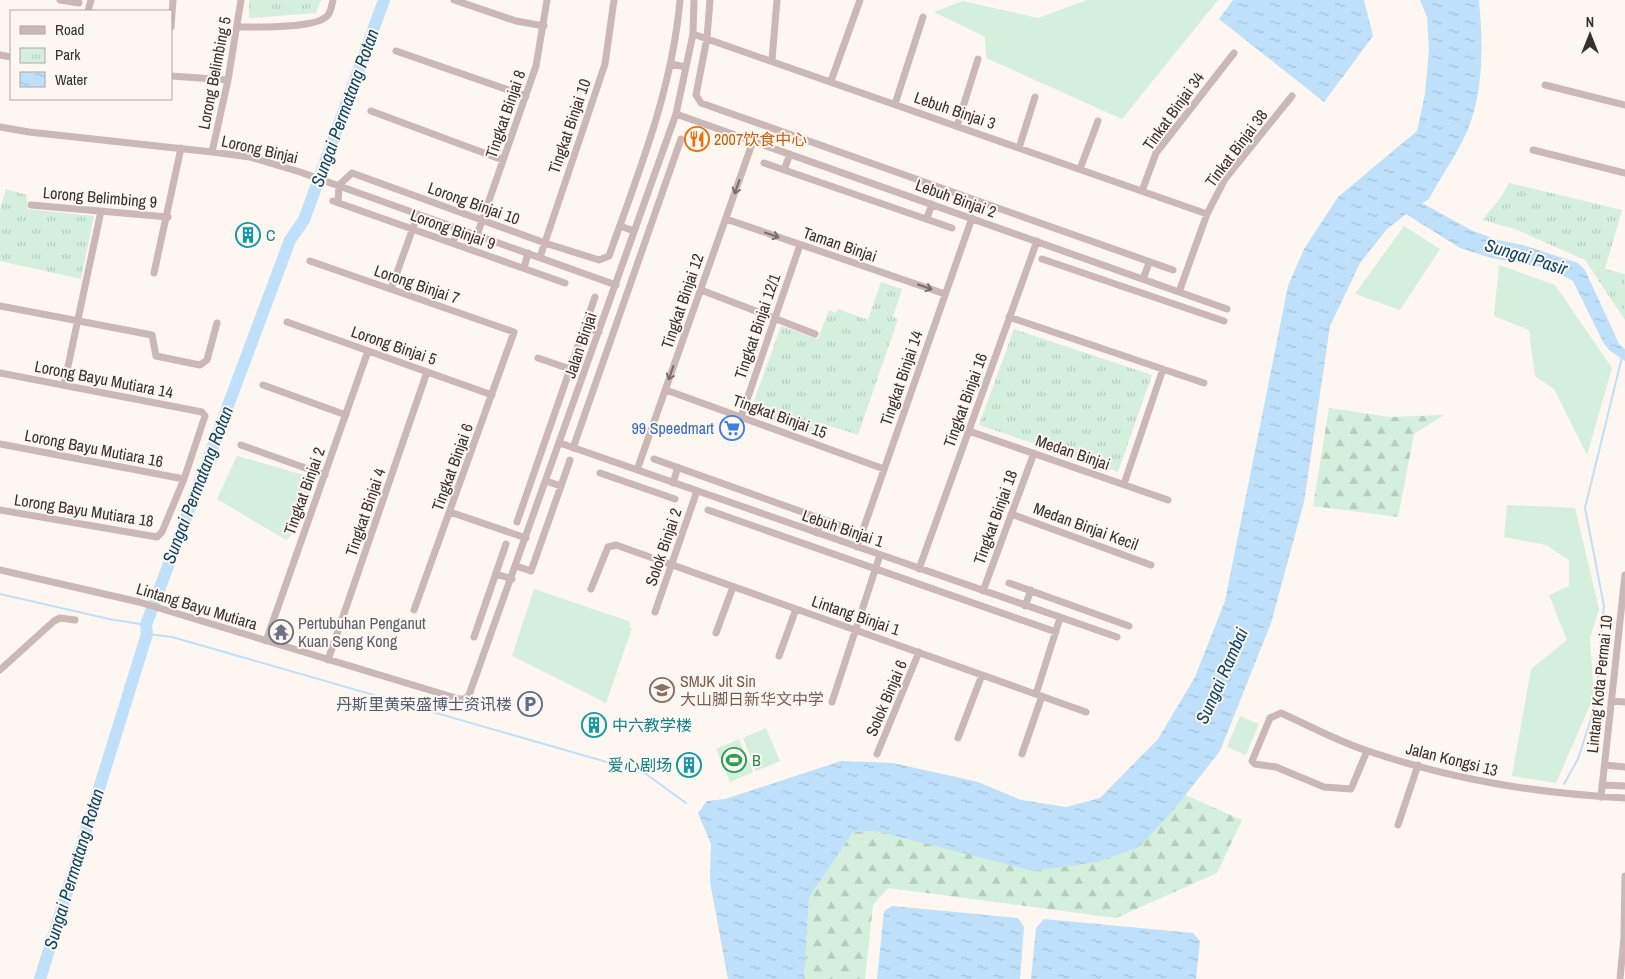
<svg xmlns="http://www.w3.org/2000/svg" width="1625" height="979" viewBox="0 0 1625 979" font-family="'Archivo Narrow','Noto Sans SC',sans-serif">
  <style>
    .green { fill: #d4efdb }
    .forest { fill: url(#forest-firs) }
    .park { fill: url(#park-tufts) }
    .water { fill: url(#water-ripples) }
    .lines { fill: none; stroke-linecap: round; stroke-linejoin: round }
    .stream { stroke: #bee0fa; stroke-width: 2 }
    .river { stroke: #bee0fa; stroke-width: 12 }
    .minor { stroke: #cbb7b6; stroke-width: 7 }
    .oneway { stroke: #7a6d6a }
    .labels { text-anchor: middle; stroke-width: 4; stroke-linejoin: round; paint-order: stroke }
    .street-label { font-size: 16px; fill: #38312b; stroke: #fef6f0 }
    .food-label { font-size: 16px; fill: #c56008; stroke: #fef6f0; text-anchor: start }
    .culture-label { font-size: 16px; fill: #0d838f; stroke: #fef6f0; text-anchor: start }
    .shop-label { font-size: 16px; fill: #366cbe; stroke: #fef6f0; text-anchor: end }
    .worship-label { font-size: 16px; fill: #5b616d; stroke: #fef6f0; text-anchor: start }
    .education-label { font-size: 16px; fill: #785e54; stroke: #fef6f0; text-anchor: start }
    .service-label { font-size: 16px; fill: #4e5e75; stroke: #fef6f0; text-anchor: end }
    .leisure-label { font-size: 16px; fill: #27864d; stroke: #fef6f0; text-anchor: start }
    .water-label { font-size: 18px; font-style: italic; fill: #084567; stroke: #fef6f0 }
  </style>
  <defs>
    <pattern id="forest-firs" width="22" height="20" patternUnits="userSpaceOnUse" patternTransform="scale(1.25)"><rect width="22" height="20" fill="#d4efdb"/><path d="M5 1l3.5 6h-7zM16 11l3.5 6h-7z" fill="#b7cdbc"/></pattern>
    <pattern id="park-tufts" width="24" height="20" patternUnits="userSpaceOnUse" patternTransform="scale(1.25)"><rect width="24" height="20" fill="#d4efdb"/><path d="M3 7l-1-3M5 7V3M7 7l1-3M15 17l-1-3M17 17v-4M19 17l1-3" fill="none" stroke="#b7cdbc"/></pattern>
    <pattern id="water-ripples" width="26" height="14" patternUnits="userSpaceOnUse" patternTransform="scale(1.25)"><rect width="26" height="14" fill="#bee0fa"/><path d="M2 4q2-2 4 0t4 0M15 11q2-2 4 0t4 0" fill="none" stroke="#a4c1d6"/></pattern>
  </defs>
  <rect width="100%" height="100%" fill="#fef6f0"/>
  <path class="green" d="M1087 0H1218L1122 119 986 58 985 37 934 12 963 1 1038 18Z
    M1404 226 1440 249 1400 310 1355 294Z
    M1499 265 1555 285 1612 368 1587 455 1554 389 1535 376 1529 330 1494 316Z
    M237 456 308 476 312 484 296 531 286 540 217 499Z
    M1507 505 1575 508 1599 609 1590 638 1594 696 1556 783 1512 776 1531 669 1567 640 1549 595 1569 586V560L1546 545 1504 537Z
    M534 589 631 622 629 627 632 628 606 703 512 656Z
    M1240 716 1259 724 1246 755 1227 747Z
    M766 728 780 761 756 771 743 738Z
    M739 739 753 772 730 782 716 749Z"/>
  <path class="forest" d="M1329 408 1390 417 1444 415 1414 434 1398 517 1313 506Z
    M1185 795 1242 820 1217 873 1116 918 888 888 873 905 865 979H804L809 898 853 832 1176 807Z"/>
  <path class="park" d="M249 0H321L316 13 249 18Z
    M1509 183 1622 210 1605 269 1625 274V320L1585 260 1515 229 1482 220 1501 197Z
    M6 189 27 195V209L94 216 81 279 0 261V209Z
    M881 282 902 289 893 317 898 319 858 435 821 423 817 436 750 412 781 326 818 339 829 310 836 313 838 309 868 320Z
    M1014 329 1152 375 1118 472 979 425Z"/>
  <path class="water" d="M1233 0H1364L1373 36 1324 102 1219 19Z
    M1420 0H1479C1483 43 1484 88 1468 129 1458 153 1441 176 1429 199L1422 203 1473 231 1498 240 1523 245 1578 263 1585 270 1619 344 1625 349V361L1609 350 1603 342 1573 281 1547 268 1491 258 1460 248 1406 214 1387 229 1360 263 1330 326 1304 502 1271 623 1220 751 1176 807 1139 847 1097 862 1034 871 876 831 853 832 809 898 804 979H728L710 882 711 844 698 813 707 801 725 799 841 761 893 763 978 782 1021 800 1066 807 1100 798 1158 739 1195 677 1225 601 1288 286 1304 249 1338 197 1417 131 1425 94 1429 50 1427 17Z
    M892 906 1018 918 1024 927 1020 979H877L884 911Z
    M1044 919 1193 933 1200 941 1196 979H1031L1036 928Z"/>
  <g class="lines">
    <path class="stream" d="M0 594 109 619 146 625
      M147 634 172 637 631 769 646 774 686 803
      M1564 784 1578 759 1597 700 1599 654 1604 606 1585 508 1622 357"/>
    <path class="river" d="M40 979 147 634 146 625 290 240 304 220 384 0"/>
    <path class="minor" d="M60 0 79 3
      M454 0 516 21 544 26
      M710 0 707 38 696 95 701 103 1173 270
      M88 11 91 0
      M171 27 173 0
      M238 27C256 27 318 29 328 15 331 11 332 4 333 0
      M693 34 1207 214
      M396 51 526 96
      M0 55 11 57
      M772 60 777 0
      M671 64 686 67
      M171 76 228 80
      M831 81 860 0
      M1545 85 1625 105
      M895 104 923 17
      M371 111 503 160
      M676 114 1227 309
      M957 126 978 59
      M0 127 29 132 212 152 250 157 300 172 616 285
      M1019 148 1035 97
      M1533 150 1625 173
      M212 152 228 80 241 0
      M764 163 952 228
      M1080 169 1098 121
      M784 170 790 154
      M1142 191 1156 153 1234 53
      M333 201 565 283
      M338 202 339 185 352 173 545 243 599 260 609 256C639 171 672 91 680 0
      M31 205 168 217
      M927 218 932 204
      M726 219 945 294
      M620 226 634 231
      M477 235 536 66 547 0
      M453 243 458 228
      M540 257 605 64 614 0
      M1042 259 1224 321
      M310 261 514 332 414 610
      M524 268 528 253
      M154 273 181 148
      M1143 279 1149 263
      M391 289 418 214
      M701 290 815 334
      M1179 292 1207 214 1225 179 1292 96
      M0 306 152 335 156 356 200 365 207 360 217 323
      M1009 317 1204 383
      M287 322 492 395
      M584 328 599 332
      M538 358 570 369
      M0 373 202 412 205 416 184 479 162 532 157 537 0 510
      M64 385 101 211
      M263 385 346 415
      M666 390 884 469
      M741 417 800 245
      M969 431 1168 500
      M560 443 1117 637
      M0 444 184 479
      M241 445 325 475
      M573 448 681 139
      M654 459 847 528
      M637 470 753 141
      M600 473 675 499
      M546 481 561 486 570 460
      M673 483 678 467
      M1124 484 1163 369
      M708 510 1056 632
      M450 512 526 538
      M1011 514 1151 565
      M517 522 595 297
      M817 533 822 519
      M857 547 972 218
      M516 566 531 571 561 486
      M919 569 1037 241
      M0 570 139 602 459 699H465L469 695 676 114 693 34 694 0
      M496 574 512 579
      M1009 583 1129 626
      M591 589 608 547 616 545 1086 712
      M983 591 1034 453
      M1025 606 1031 590
      M655 612 697 491
      M716 633 733 587
      M474 637 506 544
      M266 641 368 351
      M779 656 796 609
      M328 660 427 372
      M0 670 54 621 60 618 75 620
      M1036 694 1060 618
      M1611 701 1625 702
      M832 702 880 555
      M958 738 982 675
      M1367 751 1351 789 1324 787 1276 767 1255 764 1252 761 1270 718 1281 713C1310 726 1339 742 1368 751 1453 780 1536 793 1625 798
      M877 754 919 652
      M1022 754 1042 696
      M1605 765 1625 767
      M1602 785 1625 786
      M1601 797 1625 575
      M1398 825 1418 765
      M1620 979 1624 937 1625 876"/>
  </g>
  <defs><path id="oneway-shaft" d="M-6 0H5M1.5-3L5.5 0L1.5 3" fill="none" stroke-width="1.6" stroke-linecap="round" stroke-linejoin="round" transform="scale(1.25)"/></defs>
  <g class="oneway">
    <use href="#oneway-shaft" transform="translate(737 187) rotate(109)"/>
    <use href="#oneway-shaft" transform="translate(772 235) rotate(19)"/>
    <use href="#oneway-shaft" transform="translate(925 287) rotate(19)"/>
    <use href="#oneway-shaft" transform="translate(671 373) rotate(109)"/>
  </g>
  <defs>
    <symbol id="restaurant-ring" viewBox="-11 -11 22 22"><circle r="9.5" fill="#fef6f0" stroke="#e8710a" stroke-width="1.5"/><path d="M-5-6h1v4h1v-4h1v4h1v-4h1v5L-1.5 .5V6h-2V.5L-5-1ZM5-6V6H3V1.5H1.5Q1.5-4 5-6Z" fill="#e8710a"/></symbol>
    <symbol id="building-ring" viewBox="-11 -11 22 22"><circle r="9.5" fill="#fef6f0" stroke="#0f9aa8" stroke-width="1.5"/><path d="M-4-6H4V6H1V3H-1V6H-4ZM-2.5-4.3h1.7v1.8h-1.7ZM.8-4.3h1.7v1.8H.8ZM-2.5-1h1.7V.8h-1.7ZM.8-1h1.7V.8H.8Z" fill="#0f9aa8"/></symbol>
    <symbol id="supermarket-ring" viewBox="-11 -11 22 22"><circle r="9.5" fill="#fef6f0" stroke="#3f7fe0" stroke-width="1.5"/><path d="M-6-5.5h2.5l.6 2H6L4.5 2H-2.5L-4.4-4H-6ZM-1.5 3.2a1.3 1.3 0 1 0 .1 0ZM3 3.2a1.3 1.3 0 1 0 .1 0Z" fill="#3f7fe0"/></symbol>
    <symbol id="temple-ring" viewBox="-11 -11 22 22"><circle r="9.5" fill="#fef6f0" stroke="#6b7280" stroke-width="1.5"/><path d="M0-6L5-2H3V0L6.5 2.5H4V6H1.5V3h-3V6H-4V2.5H-6.5L-3 0V-2H-5Z" fill="#6b7280"/></symbol>
    <symbol id="school-ring" viewBox="-11 -11 22 22"><circle r="9.5" fill="#fef6f0" stroke="#8d6e63" stroke-width="1.5"/><path d="M0-5L7-2L0 1L-7-2ZM-4 1L0 2.5L4 1V4Q0 6-4 4Z" fill="#8d6e63"/></symbol>
    <symbol id="parking-ring" viewBox="-11 -11 22 22"><circle r="9.5" fill="#fef6f0" stroke="#5c6f8a" stroke-width="1.5"/><path d="M-3.5-5.5H1a3.5 3.5 0 0 1 0 7H-1V5.5H-3.5ZM-1-3.4V-.6H.8a1.4 1.4 0 0 0 0-2.8Z" fill="#5c6f8a"/></symbol>
    <symbol id="stadium-ring" viewBox="-11 -11 22 22"><circle r="9.5" fill="#fef6f0" stroke="#2e9e5b" stroke-width="1.5"/><path d="M0-5a6.5 5 0 1 0 0 10a6.5 5 0 1 0 0-10ZM-3.5-1.8h7v3.6h-7Z" fill="#2e9e5b"/></symbol>
  </defs>
  <g fill-rule="evenodd">
    <use href="#restaurant-ring" x="683" y="125" width="28" height="28"/>
    <use href="#building-ring" x="234" y="221" width="28" height="28"/>
    <use href="#supermarket-ring" x="718" y="414" width="28" height="28"/>
    <use href="#temple-ring" x="267" y="618" width="28" height="28"/>
    <use href="#school-ring" x="648" y="676" width="28" height="28"/>
    <use href="#parking-ring" x="516" y="690" width="28" height="28"/>
    <use href="#building-ring" x="580" y="711" width="28" height="28"/>
    <use href="#stadium-ring" x="720" y="746" width="28" height="28"/>
    <use href="#building-ring" x="675" y="751" width="28" height="28"/>
  </g>
  <g class="labels">
    <g class="street-label">
      <text transform="translate(214 73) rotate(-79)" y="6">Lorong Belimbing 5</text>
      <text transform="translate(955 110) rotate(19)" y="6">Lebuh Binjai 3</text>
      <text transform="translate(1173 111) rotate(-54)" y="6">Tinkat Binjai 34</text>
      <text transform="translate(505 114) rotate(-71)" y="6">Tingkat Binjai 8</text>
      <text transform="translate(569 126) rotate(-71)" y="6">Tingkat Binjai 10</text>
      <text transform="translate(1236 148) rotate(-53)" y="6">Tinkat Binjai 38</text>
      <text transform="translate(260 149) rotate(13)" y="6">Lorong Binjai</text>
      <text transform="translate(100 197) rotate(5)" y="6">Lorong Belimbing 9</text>
      <text transform="translate(956 198) rotate(20)" y="6">Lebuh Binjai 2</text>
      <text transform="translate(474 203) rotate(20)" y="6">Lorong Binjai 10</text>
      <text transform="translate(453 229) rotate(20)" y="6">Lorong Binjai 9</text>
      <text transform="translate(840 244) rotate(19)" y="6">Taman Binjai</text>
      <text transform="translate(417 284) rotate(19)" y="6">Lorong Binjai 7</text>
      <text transform="translate(682 301) rotate(-71)" y="6">Tingkat Binjai 12</text>
      <text transform="translate(757 326) rotate(-71)" y="6">Tingkat Binjai 12/1</text>
      <text transform="translate(394 345) rotate(19)" y="6">Lorong Binjai 5</text>
      <text transform="translate(580 345) rotate(-71)" y="6">Jalan Binjai</text>
      <text transform="translate(901 378) rotate(-71)" y="6">Tingkat Binjai 14</text>
      <text transform="translate(104 379) rotate(11)" y="6">Lorong Bayu Mutiara 14</text>
      <text transform="translate(965 400) rotate(-70)" y="6">Tingkat Binjai 16</text>
      <text transform="translate(780 416) rotate(20)" y="6">Tingkat Binjai 15</text>
      <text transform="translate(94 448) rotate(11)" y="6">Lorong Bayu Mutiara 16</text>
      <text transform="translate(1073 452) rotate(19)" y="6">Medan Binjai</text>
      <text transform="translate(452 467) rotate(-70)" y="6">Tingkat Binjai 6</text>
      <text transform="translate(304 491) rotate(-70)" y="6">Tingkat Binjai 2</text>
      <text transform="translate(84 510) rotate(9)" y="6">Lorong Bayu Mutiara 18</text>
      <text transform="translate(365 512) rotate(-71)" y="6">Tingkat Binjai 4</text>
      <text transform="translate(995 517) rotate(-70)" y="6">Tingkat Binjai 18</text>
      <text transform="translate(1086 526) rotate(20)" y="6">Medan Binjai Kecil</text>
      <text transform="translate(843 528) rotate(19)" y="6">Lebuh Binjai 1</text>
      <text transform="translate(663 547) rotate(-71)" y="6">Solok Binjai 2</text>
      <text transform="translate(197 606) rotate(17)" y="6">Lintang Bayu Mutiara</text>
      <text transform="translate(856 615) rotate(19)" y="6">Lintang Binjai 1</text>
      <text transform="translate(1599 684) rotate(-84)" y="6">Lintang Kota Permai 10</text>
      <text transform="translate(886 698) rotate(-67)" y="6">Solok Binjai 6</text>
      <text transform="translate(1452 759) rotate(14)" y="6">Jalan Kongsi 13</text>
    </g>
    <g class="food-label">
      <text x="714" y="145">2007饮食中心</text>
    </g>
    <g class="culture-label">
      <text x="266" y="241">C</text>
      <text x="612" y="731">中六教学楼</text>
      <text x="672" y="771" text-anchor="end">爱心剧场</text>
    </g>
    <g class="shop-label">
      <text x="714" y="434">99 Speedmart</text>
    </g>
    <g class="worship-label">
      <text x="298" y="629">Pertubuhan Penganut<tspan x="298" dy="18">Kuan Seng Kong</tspan></text>
    </g>
    <g class="education-label">
      <text x="680" y="687">SMJK Jit Sin<tspan x="680" dy="18">大山脚日新华文中学</tspan></text>
    </g>
    <g class="service-label">
      <text x="512" y="710">丹斯里黄荣盛博士资讯楼</text>
    </g>
    <g class="leisure-label">
      <text x="752" y="766">B</text>
    </g>
    <g class="water-label">
      <text transform="translate(345 108) rotate(-70)" y="6">Sungai Permatang Rotan</text>
      <text transform="translate(1526 257) rotate(17)" y="6">Sungai Pasir</text>
      <text transform="translate(198 485) rotate(-69)" y="6">Sungai Permatang Rotan</text>
      <text transform="translate(1222 676) rotate(-66)" y="6">Sungai Rambai</text>
      <text transform="translate(74 869) rotate(-73)" y="6">Sungai Permatang Rotan</text>
    </g>
  </g>
  <rect x="10" y="10" width="162" height="90" fill="#fef6f0" stroke="#afa7a1"/>
  <rect x="20" y="26" width="25" height="8" fill="#cbb7b6" stroke="#afa7a1"/>
  <text x="55" y="35" font-size="15" fill="#38312b">Road</text>
  <rect x="20" y="48" width="25" height="15" fill="url(#park-tufts)" stroke="#afa7a1"/>
  <text x="55" y="60" font-size="15" fill="#38312b">Park</text>
  <rect x="20" y="72" width="25" height="15" fill="url(#water-ripples)" stroke="#afa7a1"/>
  <text x="55" y="85" font-size="15" fill="#38312b">Water</text>
  <g transform="translate(1590 35)" stroke="#fef6f0" stroke-width="4" paint-order="stroke">
  <path d="M0-4L9 19L0 12L-9 19Z" fill="#38312b"/>
  <text y="-8" font-size="14" font-weight="bold" text-anchor="middle" fill="#38312b">N</text>
  </g>
</svg>
